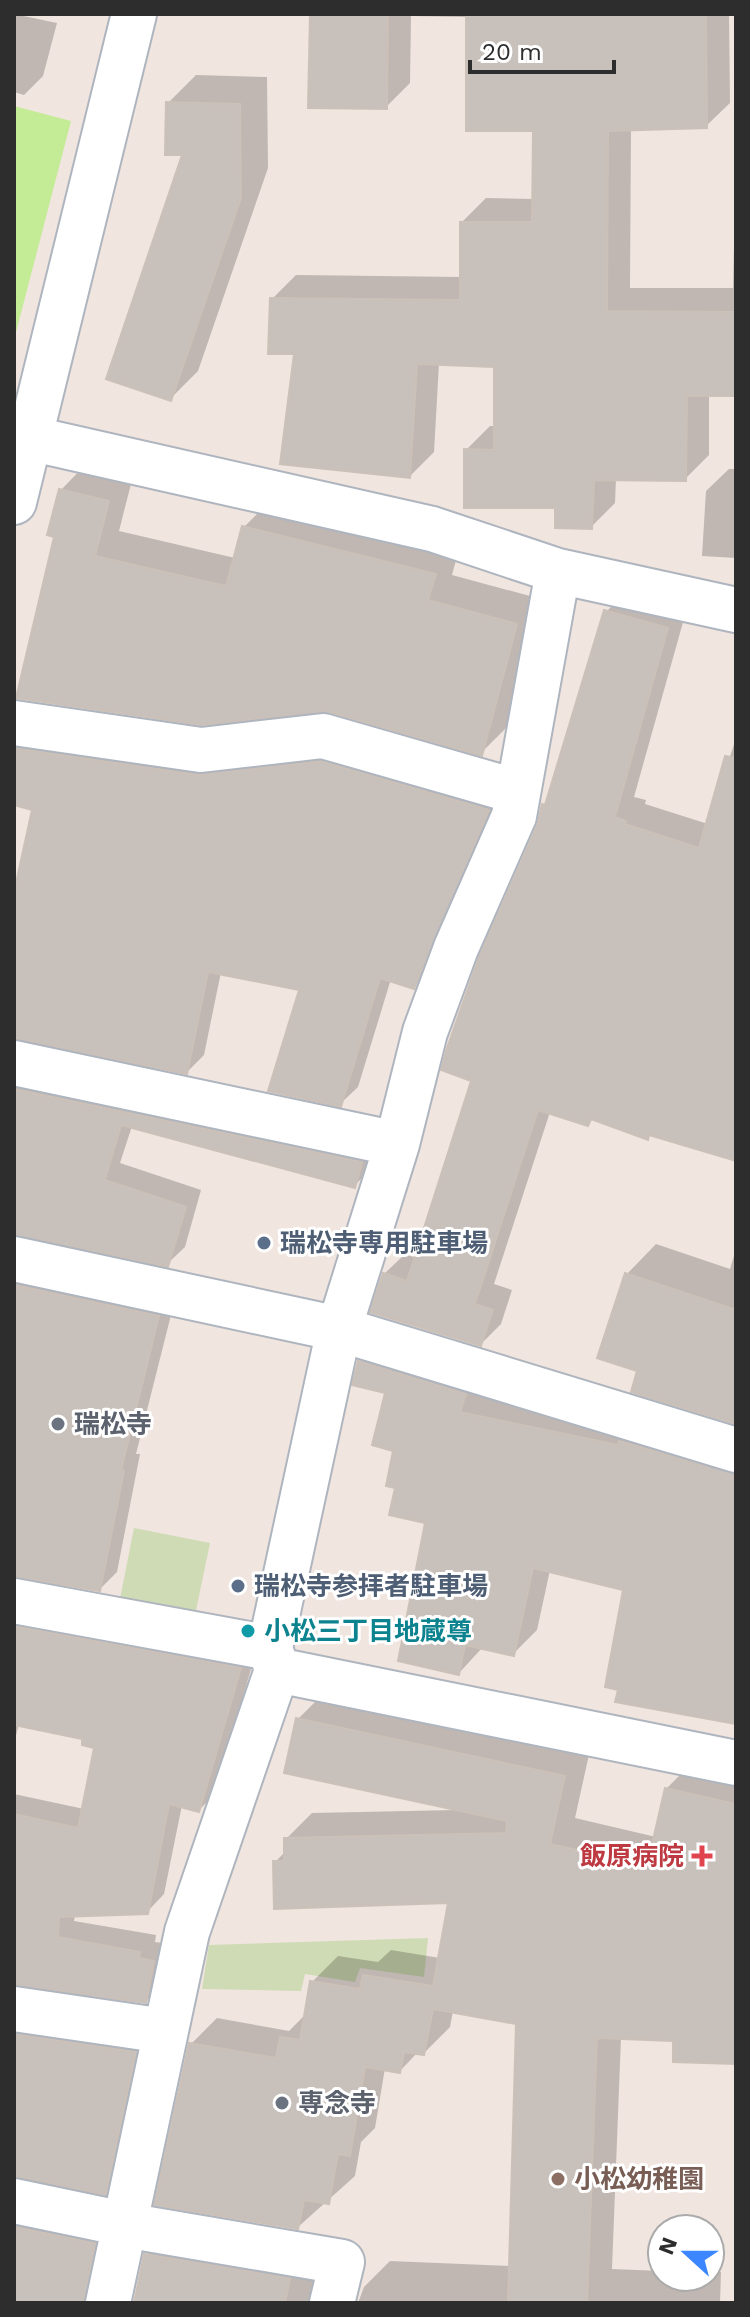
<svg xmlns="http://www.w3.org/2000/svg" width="750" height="2317" viewBox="0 0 750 2317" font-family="'Work Sans','Noto Sans JP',sans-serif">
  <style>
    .green { fill: #c4eb96 }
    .cemetery { fill: #cfdbb4 }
    .shadow { fill: #0003 }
    .building { fill: #c8c0ba; stroke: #ccc1b8; stroke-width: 2 }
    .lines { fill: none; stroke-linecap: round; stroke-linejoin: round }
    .minor-casing { stroke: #afb5be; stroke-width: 48 }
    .minor { stroke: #fff; stroke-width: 44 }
    .service-dot { fill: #5c6f8a; stroke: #fff; stroke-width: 3 }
    .worship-dot { fill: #6b7280; stroke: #fff; stroke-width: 3 }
    .culture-dot { fill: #0f9aa8; stroke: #fff; stroke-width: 3 }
    .health-dot { fill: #e0444e; stroke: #fff; stroke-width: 3 }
    .education-dot { fill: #8d6e63; stroke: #fff; stroke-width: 3 }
    .labels { text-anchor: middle; stroke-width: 6; stroke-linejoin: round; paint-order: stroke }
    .service-label { font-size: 26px; font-weight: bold; fill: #4e5e75; stroke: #fff; text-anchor: start }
    .worship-label { font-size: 26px; font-weight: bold; fill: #5b616d; stroke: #fff; text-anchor: start }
    .culture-label { font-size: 26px; font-weight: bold; fill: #0d838f; stroke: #fff; text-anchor: start }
    .health-label { font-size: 26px; font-weight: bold; fill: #be3a42; stroke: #fff; text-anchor: end }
    .education-label { font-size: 26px; font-weight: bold; fill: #785e54; stroke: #fff; text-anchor: start }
  </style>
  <rect width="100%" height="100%" fill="#f0e5df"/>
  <path class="green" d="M14 106 71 121 14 340Z"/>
  <path class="cemetery" d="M134 1528 210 1543 194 1620 119 1604Z
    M428 1938 424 1977 360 1968 355 1982 305 1974 301 1991 202 1989 209 1945Z"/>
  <path class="shadow" d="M14 14 57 23 43 76 24 95 14 92Z
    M312 14H729L730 103 706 126 631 128 630 288H733L736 160V394H709V455L685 479 616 478 615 503 591 527 466 450 490 426H496V365L439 363 434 452 410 476 296 352 272 299 296 275 462 277V222L486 198 534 199 535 129 468 17 411 16 410 83 386 107Z
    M196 75 267 77 268 168 198 371 170 399 185 153 168 103Z
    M86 464 133 476 119 531 235 558 244 527 269 502 459 549 452 575 541 599 506 728 481 753 330 710 56 535 61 490Z
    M729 469H736V558L702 556 706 491Z
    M626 592 687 608 634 797 646 800 645 804 708 824 736 738V1159L651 1134 647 1137 593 1118 588 1124 550 1112 494 1284 512 1290 501 1324 481 1344 384 1274 405 1254 416 1258 474 1080 543 805 548 800 605 613Z
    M14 744 339 745 505 793 431 969 414 986 391 979 358 1087 340 1104 301 988 221 972 204 1055 187 1072 14 997V881L18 882 34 808 14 803Z
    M14 1062 378 1145 371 1169 354 1186 132 1126 120 1163 201 1190 185 1247 167 1264 14 1233Z
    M656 1244 730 1269 736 1249V1422L639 1370 627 1274Z
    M14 1260 175 1299 136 1454H140L117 1572 100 1589 14 1576Z
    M383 1338 736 1446V1719L625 1588 550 1570 537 1630 513 1654 483 1647 459 1673 428 1522 398 1486 387 1392 360 1362Z
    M14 1602 256 1651 216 1793 199 1810 182 1805 164 1894 147 1912 75 1914 74 1921 156 1935 155 1942 170 1944 163 1984 146 2001 14 1983V1794L84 1809 96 1746 84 1737 19 1724 14 1743Z
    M324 1693 590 1750 575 1818 656 1837 666 1789 692 1763 736 1772V2062L675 2039 621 2037 612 2269 662 2271V2277H710V2272H721L720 2303H358L364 2287 390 2261 511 2266 518 2022 453 2011 450 2027 424 2053 418 2052 400 2071 385 2068 375 2128 361 2142 355 2176 298 2227 191 2044 217 2018 289 2031 307 2013 312 1982 338 1956 378 1962 391 1950 440 1958 450 1901 275 1862 286 1851V1839L312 1813 456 1810 298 1719Z
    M14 2010 152 2035 122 2175 105 2192 14 2175Z
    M14 2202 111 2227 107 2303H14Z
    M163 2238 321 2264 311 2303H133L146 2255Z"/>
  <path class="building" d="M310 14H388L387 109 308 108Z
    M466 14H706L707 128 608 131 607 311 736 312V396H687L686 481 594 480 592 529 555 528V508H464V449L494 450V367L417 364 410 478 280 464 294 354H268L270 298 460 300V222H532L533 131H466Z
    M166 102 240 104 241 198 171 401 106 379 182 155H165Z
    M59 489 109 501 95 556 226 586 242 526 436 574 428 600 517 624 482 756 329 712 201 725 16 698 54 537 47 535Z
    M604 610 668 628 615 817 626 821 625 824 699 848 725 756 736 758V1161L649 1135 648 1140 591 1119 588 1126 538 1110 475 1304 493 1310 481 1346 370 1312 383 1273 407 1281 471 1081 441 1070 447 1048 479 957 537 826 542 804 545 805Z
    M14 748 198 775 321 761 489 810 414 989 380 978 341 1107 268 1091 299 990 208 972 187 1074 14 1039V892L32 810 14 805Z
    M14 1089 362 1162 355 1188 121 1125 105 1180 186 1207 168 1267 14 1235Z
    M625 1273 736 1310V1424L631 1392 637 1371 597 1358Z
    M14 1285 159 1316 121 1470 124 1471 100 1591 14 1577Z
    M358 1361 466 1394 460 1412 618 1445 619 1441 736 1474V1724L615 1702 618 1690 605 1687 623 1590 533 1568 514 1656 465 1645 459 1675 398 1661 425 1523 389 1515 395 1488 386 1486 393 1451 372 1445 385 1393 352 1385Z
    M14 1626 241 1668 199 1812 169 1804 148 1914 59 1917 58 1937 140 1952 139 1958 154 1961 146 2003 14 1985V1814L78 1828 94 1748 82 1745V1739L14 1725Z
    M296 1718 565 1776 550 1844 647 1866 665 1788 736 1804V2064L673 2062V2041L597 2038 587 2303H508L516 2024 433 2009 424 2055 404 2052 400 2073 365 2067 350 2156 338 2154 329 2204 304 2200 298 2229 154 2205 189 2043 276 2058 280 2037 300 2040 310 1981 360 1989 363 1975 433 1986 448 1903 274 1909 273 1861H284V1838L506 1833 507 1821 284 1773Z
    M14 2034 136 2052 106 2195 14 2177Z
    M14 2227 95 2243 84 2303H14Z
    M144 2254 290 2278 285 2303H134Z"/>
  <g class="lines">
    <defs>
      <path id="minor" d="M29 438 432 529 558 571 736 610
        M14 502 134 14
        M14 723 201 750 323 736 518 792
        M14 1063 397 1144
        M14 1259 339 1329 736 1450
        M14 1601 270 1648
        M277 1670 736 1763
        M14 2009 165 2031
        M14 2201 148 2229 342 2262 332 2303
        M108 2303 187 1932 277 1670 270 1648 339 1329 397 1144 425 1032 456 948 514 816 558 571"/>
    </defs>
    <use href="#minor" class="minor-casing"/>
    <use href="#minor" class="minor"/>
  </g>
  <g class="service-dot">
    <circle cx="264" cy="1243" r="8"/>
    <circle cx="238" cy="1586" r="8"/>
  </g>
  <g class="worship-dot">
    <circle cx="58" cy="1424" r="8"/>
    <circle cx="282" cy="2103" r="8"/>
  </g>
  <circle class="culture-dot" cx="248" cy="1631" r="8"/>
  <path class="health-dot" d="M698 1844h8v8h8v8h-8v8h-8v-8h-8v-8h8z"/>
  <circle class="education-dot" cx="558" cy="2179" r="8"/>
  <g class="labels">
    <g class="service-label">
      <text x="280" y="1252">瑞松寺専用駐車場</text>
      <text x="254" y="1595">瑞松寺参拝者駐車場</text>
    </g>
    <g class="worship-label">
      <text x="74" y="1433">瑞松寺</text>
      <text x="298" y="2112">専念寺</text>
    </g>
    <g class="culture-label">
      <text x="264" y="1640">小松三丁目地蔵尊</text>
    </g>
    <g class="health-label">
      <text x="684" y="1865">飯原病院</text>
    </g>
    <g class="education-label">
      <text x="574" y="2188">小松幼稚園</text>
    </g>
  </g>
  <rect width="750" height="2317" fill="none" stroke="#2d2d2d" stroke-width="32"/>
  <g transform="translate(686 2253) rotate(291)"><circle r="38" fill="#ffffff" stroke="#ababab" stroke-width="2"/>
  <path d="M0-6L14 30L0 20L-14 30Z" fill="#3c87ff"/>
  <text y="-12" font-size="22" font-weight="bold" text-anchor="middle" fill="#2d2d2d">N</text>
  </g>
  <path d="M470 60v12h144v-12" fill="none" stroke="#2d2d2d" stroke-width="4"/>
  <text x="482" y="60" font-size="24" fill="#2d2d2d" stroke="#ffffff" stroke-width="6" paint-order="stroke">20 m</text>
</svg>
